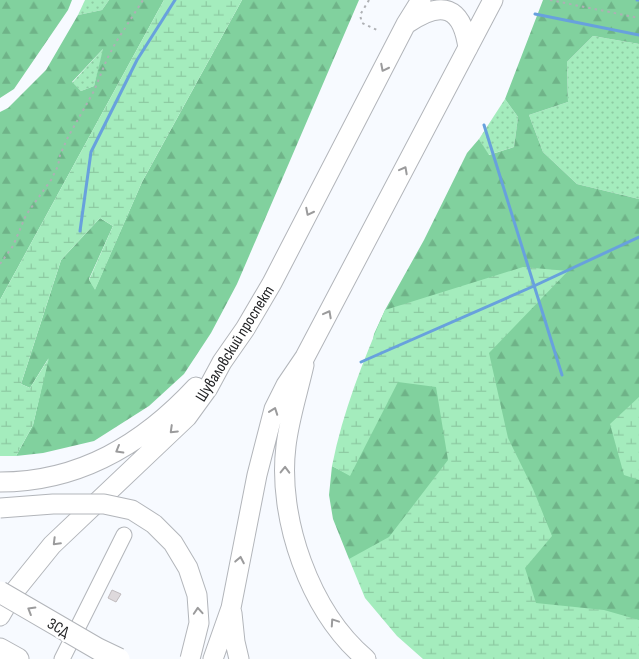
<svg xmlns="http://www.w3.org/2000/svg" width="639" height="659" viewBox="0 0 639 659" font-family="'Sofia Sans Condensed',sans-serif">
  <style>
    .grass { fill: url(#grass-dots) }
    .forest { fill: url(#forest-firs); fill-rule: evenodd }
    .wetland { fill: url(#wetland-marsh) }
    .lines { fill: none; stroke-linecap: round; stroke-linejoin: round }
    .stream { stroke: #68a1dd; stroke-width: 3 }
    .building { fill: #ded9dc; stroke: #c0bbbe }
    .minor-casing { stroke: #b2b5ba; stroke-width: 17 }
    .major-casing { stroke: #b2b5ba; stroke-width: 21 }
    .highway-casing { stroke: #b2b5ba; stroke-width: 23 }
    .path { stroke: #aeb0b4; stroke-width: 2; stroke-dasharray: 2.5 4; stroke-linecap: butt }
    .minor { stroke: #fff; stroke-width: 15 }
    .major { stroke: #fff; stroke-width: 19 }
    .highway { stroke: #fff; stroke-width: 21 }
    .major-bridge-casing { stroke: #b2b5ba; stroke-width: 21; stroke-linecap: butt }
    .highway-bridge-casing { stroke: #b2b5ba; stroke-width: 23; stroke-linecap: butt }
    .major-bridge { stroke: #fff; stroke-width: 19 }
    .highway-bridge { stroke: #fff; stroke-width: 21 }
    .oneway { stroke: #9b9b9c }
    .labels { text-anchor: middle; stroke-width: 5; stroke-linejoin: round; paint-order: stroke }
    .street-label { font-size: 16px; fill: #202123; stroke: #fff }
  </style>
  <defs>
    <pattern id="grass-dots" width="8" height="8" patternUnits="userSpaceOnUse" patternTransform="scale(1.25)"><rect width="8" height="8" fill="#a4ecbd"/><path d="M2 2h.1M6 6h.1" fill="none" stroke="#8dcaa2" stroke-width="1.8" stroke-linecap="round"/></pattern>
    <pattern id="forest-firs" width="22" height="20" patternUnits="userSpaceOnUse" patternTransform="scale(1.25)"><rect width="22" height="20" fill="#81d19e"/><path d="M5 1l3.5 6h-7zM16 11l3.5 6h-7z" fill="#6fb388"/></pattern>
    <pattern id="wetland-marsh" width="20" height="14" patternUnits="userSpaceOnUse" patternTransform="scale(1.25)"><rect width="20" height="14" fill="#a4ecbd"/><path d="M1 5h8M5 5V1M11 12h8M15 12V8" fill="none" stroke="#8dcaa2"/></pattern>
  </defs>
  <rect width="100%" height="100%" fill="#f7faff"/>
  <path class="grass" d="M85 0H109L102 10 78 15Z
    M593 36 639 44V199L577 184 543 152 529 115 568 102 567 62Z
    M104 48 94 86 81 91 72 83Z
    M505 99 518 117 514 147 488 155 479 139Z"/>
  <path class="forest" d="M0 0H72L68 10 14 89 0 98Z
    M109 0H164L0 300V112L8 108 46 70 78 15 102 10ZM103 49 94 86 81 91 72 82Z
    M242 0H359L237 284 211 333 184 374 149 406 94 441 43 453 16 456 33 425 48 359 30 388 21 384 61 260 100 218 113 226 89 279 95 289 142 182Z
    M543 0H639V44L593 36 567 62 568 102 529 115 543 152 577 184 639 199V659L349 559 333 519 329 495 332 466 350 475 374 334 385 310 424 240 467 153 479 139 489 155 514 147 518 117 505 99Z"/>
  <path class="wetland" d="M164 0H242L142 182 95 290 89 280 113 226 100 218 61 260 21 384 30 388 49 358 33 425 16 456H0V300Z
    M523 267 568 271 489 353 508 438 533 489 552 536 525 568 536 603 604 610 639 620V659H423L397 636 365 598 349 559 389 537 448 460 436 387 398 382 350 476 332 466C343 411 363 361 385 310Z
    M639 397V480L624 475 610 424Z"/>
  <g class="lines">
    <path class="stream" d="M637 0H639
      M535 14 639 35
      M484 125 562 375
      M80 231 91 152 137 60 175 0
      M361 362 534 286 639 237"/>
  </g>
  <path class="building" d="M112 590 121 594 116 602 108 598Z"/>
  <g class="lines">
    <defs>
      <path id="minor" d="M62 659 124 535"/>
      <path id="major" d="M408 23C442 0 462 6 468 48
        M304 365C298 392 289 419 286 446 277 518 310 612 366 659
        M0 482C80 482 143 444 196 387
        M232 613 235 642 239 659
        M0 616 14 592 52 545 187 417 208 388 222 362 245 329 272 283 406 24 421 0
        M213 659 231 608 257 475 274 409 286 385 305 357 493 0"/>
      <path id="highway" d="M0 649 18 659"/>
    </defs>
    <use href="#minor" class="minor-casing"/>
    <use href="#major" class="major-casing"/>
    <use href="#highway" class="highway-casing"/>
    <path class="path" d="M369 0 360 15 362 23 379 31
      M550 0 639 18
      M0 264 13 246 26 215 51 180 58 166 60 155 68 137 94 91 107 59 116 42 143 0"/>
    <use href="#minor" class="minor"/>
    <use href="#major" class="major"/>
    <use href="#highway" class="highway"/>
    <defs>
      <path id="major-bridge" d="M0 508 53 504H104L132 510 154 524 173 543 188 568 197 595 199 623 190 659"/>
      <path id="highway-bridge" d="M0 592 98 649 119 659"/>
    </defs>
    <use href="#major-bridge" class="major-bridge-casing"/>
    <use href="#highway-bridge" class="highway-bridge-casing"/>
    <use href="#major-bridge" class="major-bridge"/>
    <use href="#highway-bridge" class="highway-bridge"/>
  </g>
  <defs><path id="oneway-chevron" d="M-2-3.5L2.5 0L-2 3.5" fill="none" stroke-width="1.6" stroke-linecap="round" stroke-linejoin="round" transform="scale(1.25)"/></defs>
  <g class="oneway">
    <use href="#oneway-chevron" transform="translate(384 68) rotate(117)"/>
    <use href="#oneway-chevron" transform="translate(404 170) rotate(-62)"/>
    <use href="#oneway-chevron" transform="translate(309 212) rotate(117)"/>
    <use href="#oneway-chevron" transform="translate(328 314) rotate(-62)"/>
    <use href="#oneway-chevron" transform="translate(274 411) rotate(-70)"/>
    <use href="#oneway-chevron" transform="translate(173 430) rotate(136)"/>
    <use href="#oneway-chevron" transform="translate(119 450) rotate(150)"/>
    <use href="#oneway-chevron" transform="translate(285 470) rotate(-89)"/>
    <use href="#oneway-chevron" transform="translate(56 542) rotate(135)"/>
    <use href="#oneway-chevron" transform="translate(240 560) rotate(-79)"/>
    <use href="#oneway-chevron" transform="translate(31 610) rotate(-149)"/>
    <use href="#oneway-chevron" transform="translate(198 611) rotate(-94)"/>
    <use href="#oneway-chevron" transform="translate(334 622) rotate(-124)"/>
  </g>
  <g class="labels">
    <g class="street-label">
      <text transform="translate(234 343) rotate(-58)" y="6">Шуваловский проспект</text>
      <text transform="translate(59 627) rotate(30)" y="6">ЗСД</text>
    </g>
  </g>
</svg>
